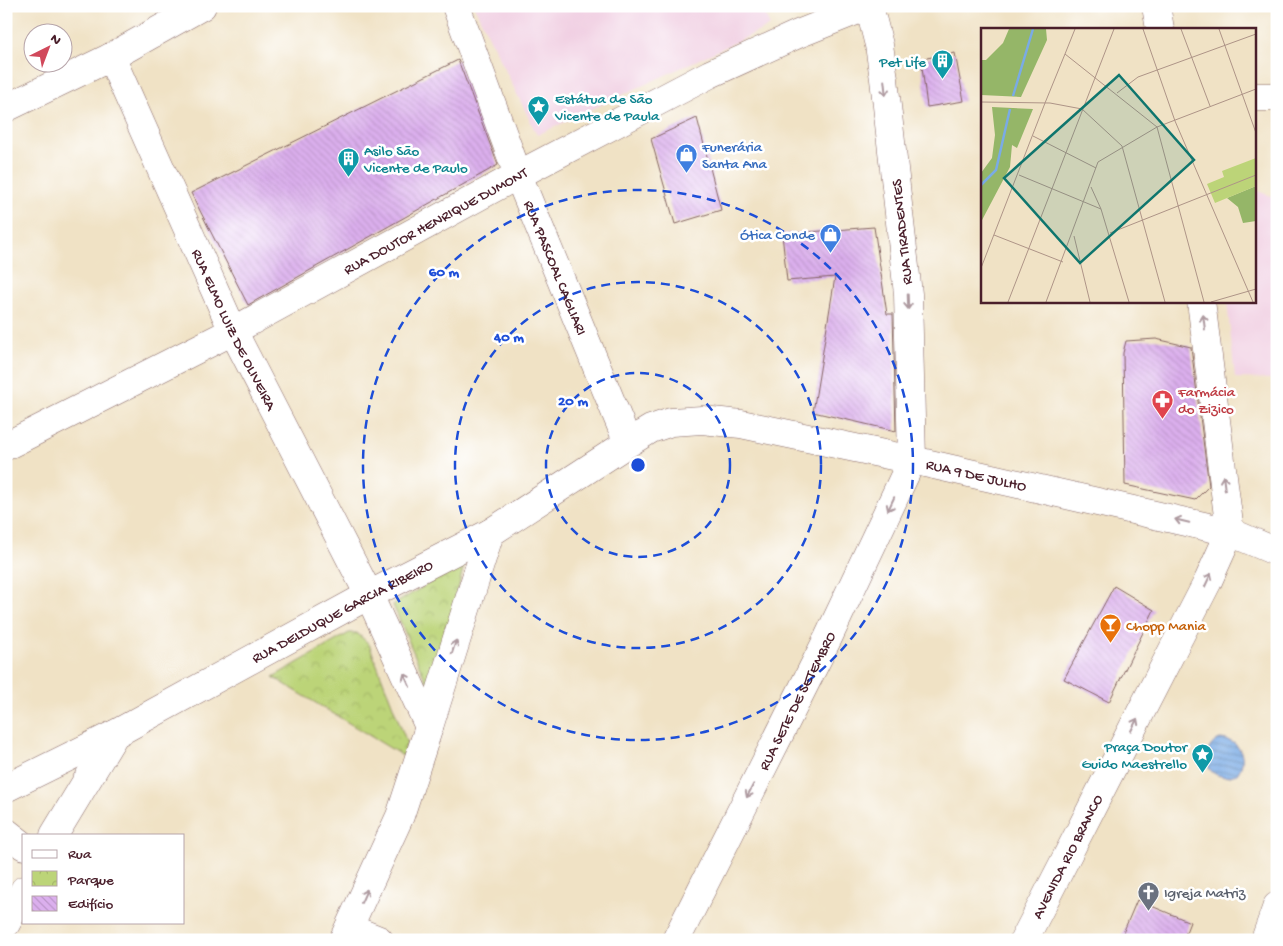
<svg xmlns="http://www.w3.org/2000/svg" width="1283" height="946" viewBox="0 0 1283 946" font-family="'Gochi Hand',sans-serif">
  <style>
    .built { fill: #f1d0e3 }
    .park { fill: url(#park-crowns); stroke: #837a52 }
    .water { fill: url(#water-rules); stroke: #626588 }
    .building { fill: url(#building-back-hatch) }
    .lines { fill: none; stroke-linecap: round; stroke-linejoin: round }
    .street-casing { stroke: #846361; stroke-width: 29 }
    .secondary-casing { stroke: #846361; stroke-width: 29 }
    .street { stroke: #fff; stroke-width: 28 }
    .secondary { stroke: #fff; stroke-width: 28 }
    .oneway { stroke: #ae9aa0 }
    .ring { fill: none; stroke: #1d4ed8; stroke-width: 2.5; stroke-dasharray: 9 6 }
    .labels { text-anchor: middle; stroke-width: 5; stroke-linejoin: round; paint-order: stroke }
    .culture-label { font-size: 15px; fill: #0d838f; stroke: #fff; text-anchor: end }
    .shop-label { font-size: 15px; fill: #366cbe; stroke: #fff; text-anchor: start }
    .street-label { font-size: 15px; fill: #4a1f2b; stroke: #fff }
    .health-label { font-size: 15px; fill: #be3a42; stroke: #fff; text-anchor: start }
    .food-label { font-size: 15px; fill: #c56008; stroke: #fff; text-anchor: start }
    .worship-label { font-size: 15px; fill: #5b616d; stroke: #fff; text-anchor: start }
    .inset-river { fill: none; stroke: #7aabe5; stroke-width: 2.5 }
    .inset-road { fill: none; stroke: #ae9487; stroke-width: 1 }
    .view { fill: #0f766e; fill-opacity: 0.15; stroke: #0f766e; stroke-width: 2.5 }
    .inset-edge { fill: none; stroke: #4a1f2b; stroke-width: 2.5 }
    .centre { fill: #1d4ed8; stroke: #fff; stroke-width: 2.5 }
    .ring-label { font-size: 15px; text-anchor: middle; font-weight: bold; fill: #1d4ed8; stroke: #fff; stroke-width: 5; stroke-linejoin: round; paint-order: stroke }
  </style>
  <defs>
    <pattern id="park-crowns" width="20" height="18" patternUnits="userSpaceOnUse" patternTransform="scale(1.25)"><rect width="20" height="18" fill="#bcd478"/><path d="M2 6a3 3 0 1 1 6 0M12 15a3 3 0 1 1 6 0" fill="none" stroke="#a3b668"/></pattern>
    <pattern id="water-rules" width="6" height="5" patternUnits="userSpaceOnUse" patternTransform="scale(1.25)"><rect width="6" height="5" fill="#7aabe5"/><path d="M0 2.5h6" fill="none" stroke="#668bba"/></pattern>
    <pattern id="building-back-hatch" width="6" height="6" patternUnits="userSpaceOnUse" patternTransform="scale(1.25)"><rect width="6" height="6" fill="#dbafed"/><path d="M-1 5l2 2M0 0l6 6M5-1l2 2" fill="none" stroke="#bd96cb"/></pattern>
  </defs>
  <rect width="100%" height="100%" fill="#fff"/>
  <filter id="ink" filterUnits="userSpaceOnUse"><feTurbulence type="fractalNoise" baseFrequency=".02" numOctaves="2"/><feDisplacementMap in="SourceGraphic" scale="10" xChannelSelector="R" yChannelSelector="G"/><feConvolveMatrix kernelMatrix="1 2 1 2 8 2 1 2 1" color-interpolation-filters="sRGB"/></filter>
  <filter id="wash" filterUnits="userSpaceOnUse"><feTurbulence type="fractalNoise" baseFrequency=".0096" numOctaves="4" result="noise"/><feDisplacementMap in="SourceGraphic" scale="20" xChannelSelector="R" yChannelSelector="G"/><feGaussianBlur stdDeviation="1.12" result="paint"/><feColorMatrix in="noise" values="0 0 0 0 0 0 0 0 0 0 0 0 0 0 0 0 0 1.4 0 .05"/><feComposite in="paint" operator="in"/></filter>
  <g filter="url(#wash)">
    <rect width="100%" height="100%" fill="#f0e2c5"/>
    <path class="built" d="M474 6H761L770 26 537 135Z
      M1254 190 1277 198V379L1235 378 1227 301H1254Z"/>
    <path class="park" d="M465 561 432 695 393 605Z
      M349 633H357L369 644 407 743 403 756 273 677Z"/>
    <path class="water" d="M1220 739C1240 740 1249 758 1237 774 1232 775 1226 778 1221 776 1201 772 1203 746 1220 739Z"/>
    <g id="blocks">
      <path class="building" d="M955 53 964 101 927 107 921 59Z
        M458 60 498 165 248 305 191 193Z
        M697 118 721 210 675 224 651 139Z
        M874 227 887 314H893L896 431 813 412 835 277 787 281 782 234Z
        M1156 339 1191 347 1209 486 1195 500 1125 485 1123 353 1126 341Z
        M1114 586 1154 610 1109 702 1064 679Z
        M1137 900 1190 922 1183 940H1120Z"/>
    </g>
  </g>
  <g filter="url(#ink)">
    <use href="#blocks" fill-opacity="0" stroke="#846361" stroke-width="1"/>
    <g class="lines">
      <defs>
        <g id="street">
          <path id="s1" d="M456 6 518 175 628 443"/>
          <path id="s2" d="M111 57 233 331 369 595 429 727 400 816 343 940"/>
          <path d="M1254 97H1277"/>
          <path d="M6 108 111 57 202 6"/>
          <path id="s3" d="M6 446 233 331 518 175 710 74 798 34 868 6"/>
          <path d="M429 727 490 533"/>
          <path id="s4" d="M6 788 115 734 369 595 490 533 628 443 651 429 671 422 702 420 741 424 912 460 1230 532 1277 552"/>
          <path d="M6 832 24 846"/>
          <path d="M54 835 115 734"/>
          <path d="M6 924 24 890"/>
          <path d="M349 928 379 940"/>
          <path d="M1265 940 1277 906"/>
        </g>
        <g id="secondary">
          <path d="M1156 6 1160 29"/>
          <path id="s5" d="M676 940 828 638 912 460 908 294 884 79 879 45 869 6"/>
          <path id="s6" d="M1024 940 1208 581 1230 532 1201 301"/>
        </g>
      </defs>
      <use href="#street" class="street-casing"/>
      <use href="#secondary" class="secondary-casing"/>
      <use href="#street" class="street"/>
      <use href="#secondary" class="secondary"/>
    </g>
    <defs><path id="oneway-shaft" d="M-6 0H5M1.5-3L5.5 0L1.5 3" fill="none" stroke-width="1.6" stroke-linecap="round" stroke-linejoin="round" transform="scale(1.25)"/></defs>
    <g class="oneway">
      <use href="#oneway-shaft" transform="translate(885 88) rotate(84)"/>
      <use href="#oneway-shaft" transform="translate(908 302) rotate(88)"/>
      <use href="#oneway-shaft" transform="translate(1204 322) rotate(-97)"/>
      <use href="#oneway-shaft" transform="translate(1224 483) rotate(-97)"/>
      <use href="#oneway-shaft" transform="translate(891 504) rotate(115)"/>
      <use href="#oneway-shaft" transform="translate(1182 521) rotate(-167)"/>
      <use href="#oneway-shaft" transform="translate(1208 580) rotate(-65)"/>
      <use href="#oneway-shaft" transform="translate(454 647) rotate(-72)"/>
      <use href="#oneway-shaft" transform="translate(407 680) rotate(-114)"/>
      <use href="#oneway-shaft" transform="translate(1134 725) rotate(-63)"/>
      <use href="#oneway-shaft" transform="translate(750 791) rotate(117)"/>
      <use href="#oneway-shaft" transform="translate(364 896) rotate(-66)"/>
    </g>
  </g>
  <g class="ring">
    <circle cx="638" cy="465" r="92"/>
    <circle cx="638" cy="465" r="183"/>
    <circle cx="638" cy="465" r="275"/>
  </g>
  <defs>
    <symbol id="building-pin" viewBox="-11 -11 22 30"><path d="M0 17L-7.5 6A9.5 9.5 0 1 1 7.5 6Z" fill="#0f9aa8" stroke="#fff"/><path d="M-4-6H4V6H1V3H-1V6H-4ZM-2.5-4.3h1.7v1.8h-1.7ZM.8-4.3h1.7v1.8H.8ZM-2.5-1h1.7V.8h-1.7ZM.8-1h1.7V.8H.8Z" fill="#fff"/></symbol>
    <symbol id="sight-pin" viewBox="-11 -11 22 30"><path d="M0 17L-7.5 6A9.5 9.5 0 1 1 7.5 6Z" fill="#0f9aa8" stroke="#fff"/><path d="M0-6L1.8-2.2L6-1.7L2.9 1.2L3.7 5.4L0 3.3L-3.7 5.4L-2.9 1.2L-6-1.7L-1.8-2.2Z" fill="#fff"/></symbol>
    <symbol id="shop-pin" viewBox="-11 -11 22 30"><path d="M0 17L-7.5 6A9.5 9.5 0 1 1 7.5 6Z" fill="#3f7fe0" stroke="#fff"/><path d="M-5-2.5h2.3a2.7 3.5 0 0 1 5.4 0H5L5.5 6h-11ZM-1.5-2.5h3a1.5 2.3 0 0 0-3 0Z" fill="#fff"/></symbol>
    <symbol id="pharmacy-pin" viewBox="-11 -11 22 30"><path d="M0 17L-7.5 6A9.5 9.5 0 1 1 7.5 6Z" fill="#e0444e" stroke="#fff"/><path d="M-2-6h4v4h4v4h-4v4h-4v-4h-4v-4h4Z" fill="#fff"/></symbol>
    <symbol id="bar-pin" viewBox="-11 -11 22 30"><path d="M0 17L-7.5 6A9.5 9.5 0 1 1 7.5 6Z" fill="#e8710a" stroke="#fff"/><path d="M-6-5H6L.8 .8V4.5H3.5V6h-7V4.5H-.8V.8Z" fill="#fff"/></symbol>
    <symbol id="church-pin" viewBox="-11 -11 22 30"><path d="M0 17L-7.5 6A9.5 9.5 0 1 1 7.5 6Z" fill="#6b7280" stroke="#fff"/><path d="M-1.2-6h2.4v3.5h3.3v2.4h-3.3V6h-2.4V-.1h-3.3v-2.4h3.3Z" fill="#fff"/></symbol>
  </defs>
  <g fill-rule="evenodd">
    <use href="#building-pin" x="930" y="48" width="25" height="34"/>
    <use href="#sight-pin" x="526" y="94" width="25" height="34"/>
    <use href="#shop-pin" x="674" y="142" width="25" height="34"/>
    <use href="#building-pin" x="336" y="146" width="25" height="34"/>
    <use href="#shop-pin" x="818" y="222" width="25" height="34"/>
    <use href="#pharmacy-pin" x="1150" y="388" width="25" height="34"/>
    <use href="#bar-pin" x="1098" y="612" width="25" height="34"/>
    <use href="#sight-pin" x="1190" y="742" width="25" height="34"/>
    <use href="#church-pin" x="1136" y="880" width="25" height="34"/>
  </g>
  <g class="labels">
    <g class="culture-label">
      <text x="926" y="66">Pet Life</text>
      <text x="555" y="103" text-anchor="start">Estátua de São<tspan x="555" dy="17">Vicente de Paula</tspan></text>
      <text x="364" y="155" text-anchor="start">Asilo São<tspan x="364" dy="17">Vicente de Paulo</tspan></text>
      <text x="1187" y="751">Praça Doutor<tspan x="1187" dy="17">Guido Maestrello</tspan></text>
    </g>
    <g class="shop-label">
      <text x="702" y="151">Funerária<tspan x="702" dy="17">Santa Ana</tspan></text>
      <text x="815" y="239" text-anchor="end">Ótica Conde</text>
    </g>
    <g class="street-label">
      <text dy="5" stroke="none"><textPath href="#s3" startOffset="485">RUA DOUTOR HENRIQUE DUMONT</textPath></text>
      <text transform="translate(901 232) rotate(-96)" y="5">RUA TIRADENTES</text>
      <text dy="5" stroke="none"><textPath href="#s1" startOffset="280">RUA PASCOAL CAGLIARI</textPath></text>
      <text dy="5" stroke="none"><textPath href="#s2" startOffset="299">RUA ELMO LUIZ DE OLIVEIRA</textPath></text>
      <text dy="5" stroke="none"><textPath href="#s4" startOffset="1071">RUA 9 DE JULHO</textPath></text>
      <text dy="5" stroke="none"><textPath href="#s4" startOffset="380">RUA DELDUQUE GARCIA RIBEIRO</textPath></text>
      <text dy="5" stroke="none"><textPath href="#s5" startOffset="268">RUA SETE DE SETEMBRO</textPath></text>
      <text dy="5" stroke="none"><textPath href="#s6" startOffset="94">AVENIDA RIO BRANCO</textPath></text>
    </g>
    <g class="health-label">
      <text x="1178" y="396">Farmácia<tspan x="1178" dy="17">do Zizico</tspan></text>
    </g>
    <g class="food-label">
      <text x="1126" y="630">Chopp Mania</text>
    </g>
    <g class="worship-label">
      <text x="1164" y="897">Igreja Matriz</text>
    </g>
  </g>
  <g transform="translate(981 28)">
    <rect width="275" height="275" fill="#f0e2c5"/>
    <path d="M28 1H65L66 12 40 69 0 67V32H5L22 15ZM11 79 52 81 36 120 31 117 29 139 0 194V145L11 130 14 107ZM275 158V193L262 195 257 179 246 170Z" fill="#95b668"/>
    <path d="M275 130V158L234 175 226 156 243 149 241 143Z" fill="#bcd478"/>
    <path class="inset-river" d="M32 68 52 1M0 157 15 142 29 81"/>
    <path class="inset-road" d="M162 1 194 93 272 274M200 1 229 78M238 1 275 105M84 26 94 1M136 65 157 49 275 6M0 74 69 75 101 81 141 118 184 274M64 75 84 26 176 99 223 274M52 108 115 140M38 147 120 181 148 274M110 159 120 181M129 205 275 147M13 207 82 234M93 208 109 274M0 240 64 75M27 274 133 1M65 274 117 134 176 99 275 61M230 274 275 261"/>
    <path class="view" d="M138 47 213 132 99 235 23 150Z"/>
    <rect width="275" height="275" class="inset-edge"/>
  </g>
  <circle cx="638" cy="465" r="8" class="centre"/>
  <g class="ring-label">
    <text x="444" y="276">60 m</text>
    <text x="509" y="341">40 m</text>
    <text x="573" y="405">20 m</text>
  </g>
  <rect width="1283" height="946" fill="none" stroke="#fff" stroke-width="25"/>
  <rect x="22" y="834" width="162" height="90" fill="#ffffff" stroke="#b7a5aa"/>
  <rect x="32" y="850" width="25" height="8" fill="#ffffff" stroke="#b7a5aa"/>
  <text x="68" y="858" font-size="15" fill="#4a1f2b">Rua</text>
  <rect x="32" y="871" width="25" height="15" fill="url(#park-crowns)" stroke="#b7a5aa"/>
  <text x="68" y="884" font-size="15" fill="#4a1f2b">Parque</text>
  <rect x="32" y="896" width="25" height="15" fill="url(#building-back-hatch)" stroke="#b7a5aa"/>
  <text x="68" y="908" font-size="15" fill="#4a1f2b">Edifício</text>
  <g transform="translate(48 48) rotate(42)"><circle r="24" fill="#ffffff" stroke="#b7a5aa"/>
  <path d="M0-4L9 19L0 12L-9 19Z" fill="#d1495b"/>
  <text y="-8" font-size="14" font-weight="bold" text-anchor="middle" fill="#4a1f2b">N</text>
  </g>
</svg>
